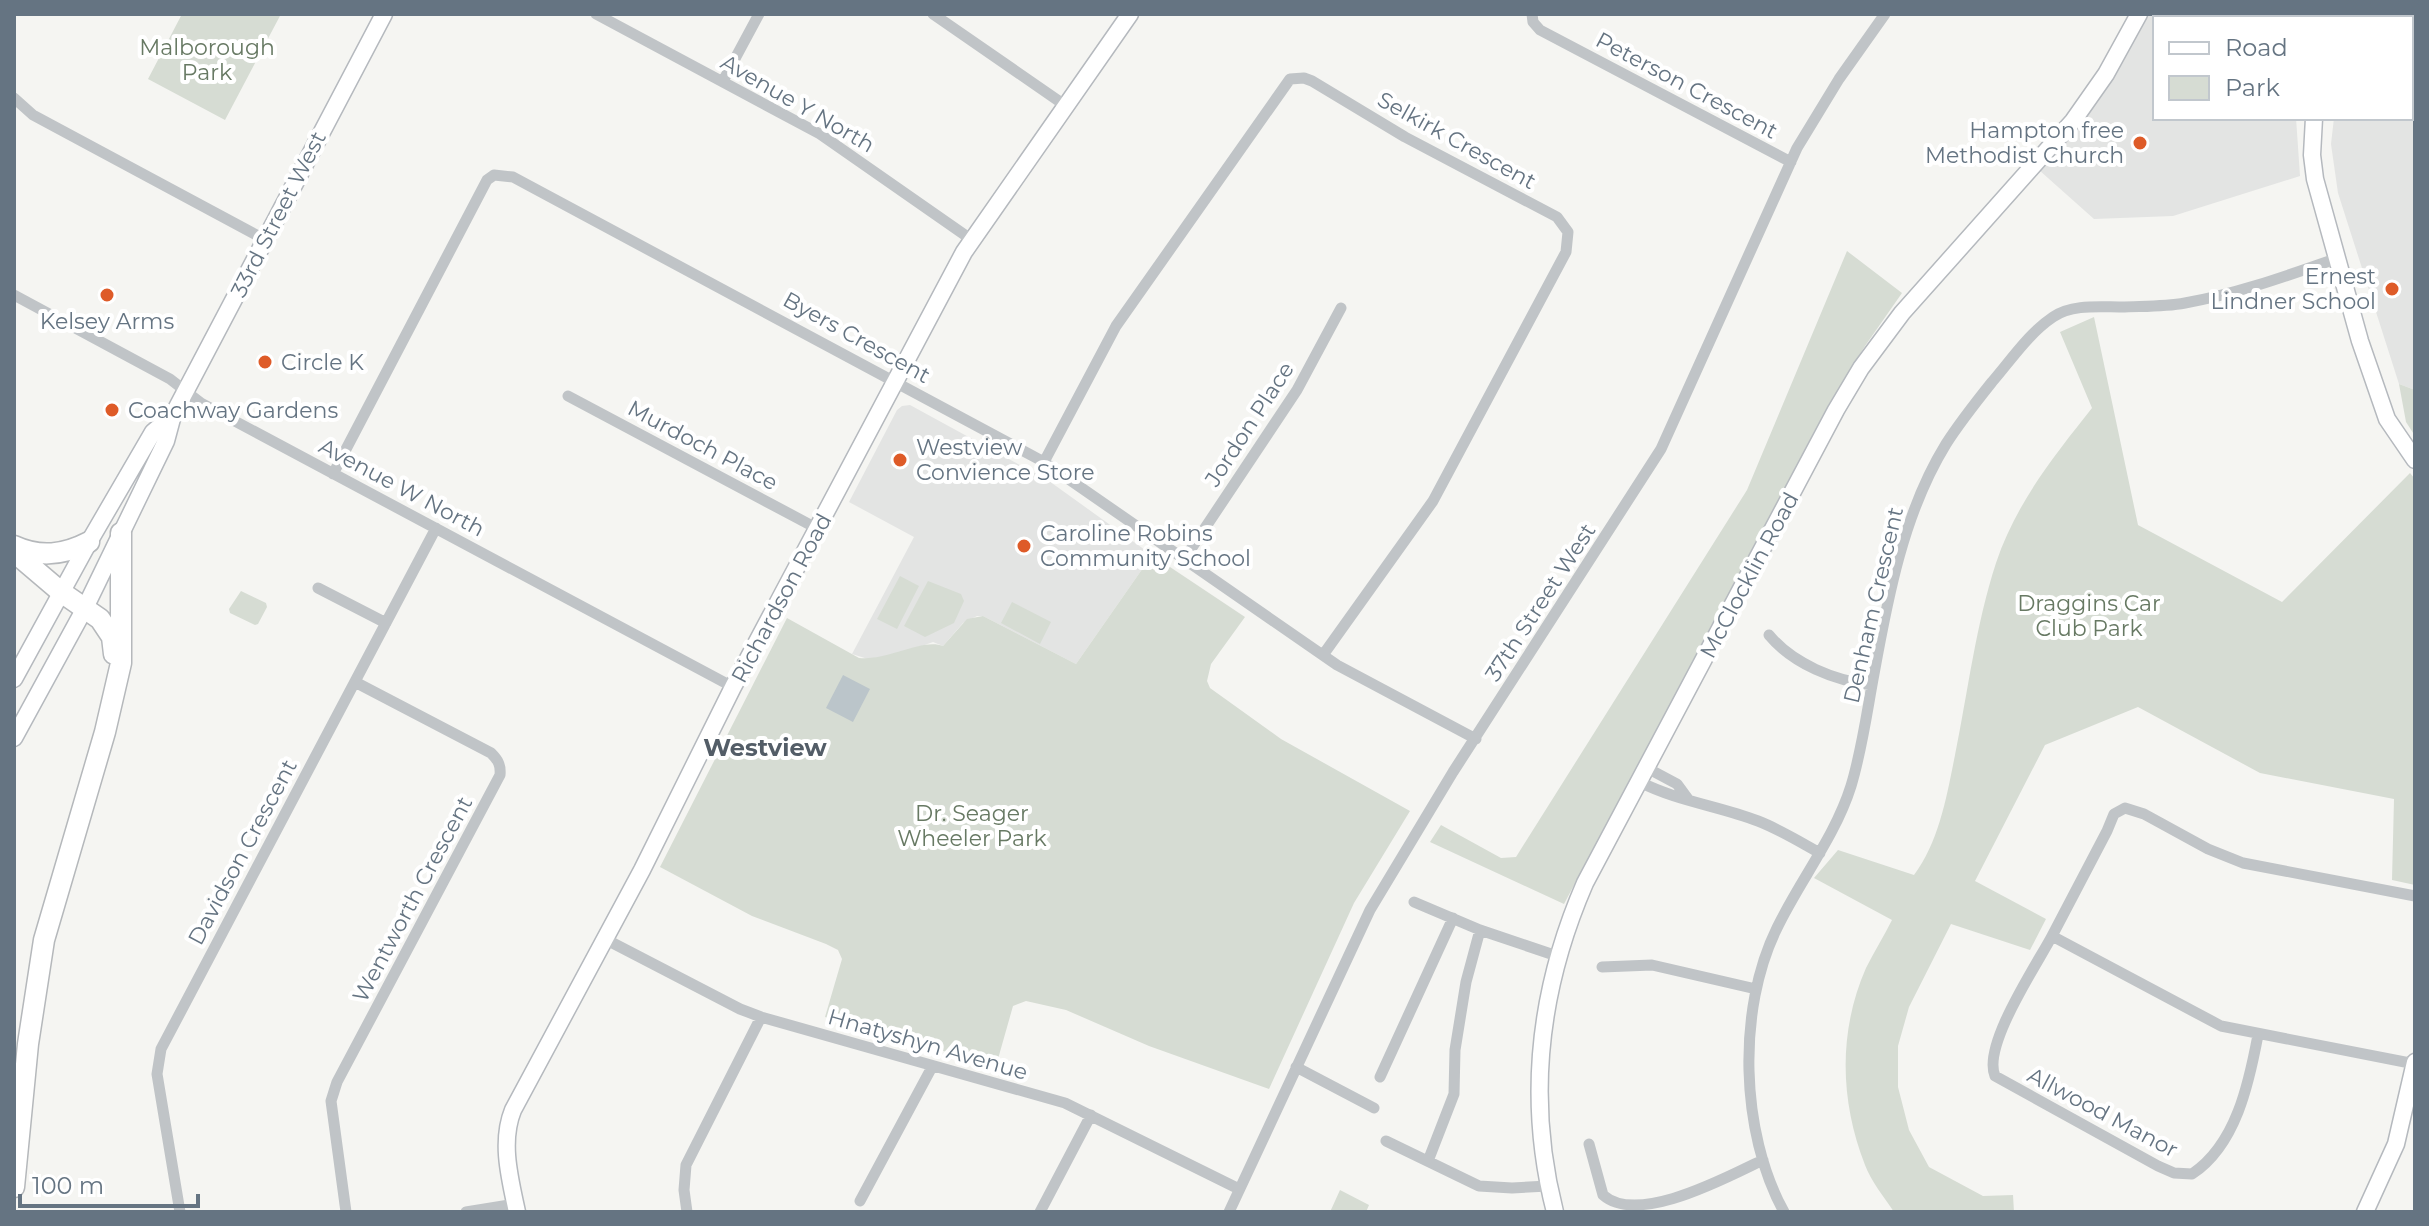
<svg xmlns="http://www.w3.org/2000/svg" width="2429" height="1226" viewBox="0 0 2429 1226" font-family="Montserrat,sans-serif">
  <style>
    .built { fill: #e3e4e3 }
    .green { fill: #d6dcd3 }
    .water { fill: #bbc5ca }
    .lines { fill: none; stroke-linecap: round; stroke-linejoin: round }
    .secondary-casing { stroke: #b5b9be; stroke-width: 19 }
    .highway-casing { stroke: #b5b8bb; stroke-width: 23 }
    .street { stroke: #c0c4c7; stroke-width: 11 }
    .secondary { stroke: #fff; stroke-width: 16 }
    .highway { stroke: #fff; stroke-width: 20 }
    .poi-dot { fill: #de5b28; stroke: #fff; stroke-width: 3 }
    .labels { text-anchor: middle; stroke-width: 8; stroke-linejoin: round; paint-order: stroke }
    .park-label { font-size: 22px; fill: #677963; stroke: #fff }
    .street-label { font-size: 22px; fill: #657482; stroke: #fff }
    .poi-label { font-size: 22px; fill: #657482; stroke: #fff; text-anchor: start }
    .neighbourhood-label { font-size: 24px; font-weight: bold; fill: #535d67; stroke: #fff }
  </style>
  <rect width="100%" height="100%" fill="#f5f5f2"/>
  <path class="built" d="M2148 14H2336L2333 18H2155V118H2296L2300 176 2173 216 2094 219 2039 170 2085 117 2106 88Z
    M2411 29 2415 31V390L2399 384 2338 193 2331 144 2334 118H2411Z
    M910 405 1049 481 1152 555 1076 664 983 616H977L963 623 943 646 933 642 899 654 868 659 852 654 914 537 849 502 897 410 902 406Z"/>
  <path class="green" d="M182 14H281L225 120 148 79Z
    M1847 251 1902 293 1865 346 1829 404 1564 904 1430 842 1441 825 1501 858 1516 857 1747 490Z
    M2094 317 2138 525 2282 602 2410 473 2415 479V885L2392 880 2394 799 2260 773 2138 707 2045 745 1975 881 2046 919 2030 950 1951 924 1909 1007 1898 1046V1087L1909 1130 1929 1167 1983 1196 2013 1195 2014 1212H1894C1884 1197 1871 1181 1865 1165 1840 1101 1838 1032 1866 968 1874 952 1884 936 1892 920L1814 878 1838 850 1914 875C1939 842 1947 795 1955 755 1968 691 1976 624 1996 563 2016 503 2054 456 2092 408L2060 332Z
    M2399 384 2415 390V436L2406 422Z
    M1152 555 1245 617 1211 664 1207 681 1210 688 1281 739 1410 811 1354 903 1269 1089 1149 1046 1066 1010 1026 1001 1013 1006 996 1066 825 1017 842 959 838 950 826 944 752 916 660 867 787 618 859 658C888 661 922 638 943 646L967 619 983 616 1076 664Z
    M900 576 919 586 897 629 877 619Z
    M928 581 961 594 964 601 954 623 925 637 904 626Z
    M241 591 266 603 267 607 258 624 255 625 230 613 229 609Z
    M1012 602 1051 622 1040 644 1001 623Z
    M1340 1190 1369 1205 1366 1212H1330Z"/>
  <path class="water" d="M843 675 870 689 853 722 826 708Z"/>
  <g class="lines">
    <defs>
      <path id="secondary" d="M2344 18 2346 14
        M2360 18 2362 14
        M2314 118 2312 155 2315 179 2360 341 2387 419 2415 460
        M14 679 89 542 153 432 172 416
        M14 738 85 608 166 441 173 415 384 14
        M517 1212C510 1179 500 1142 513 1110L642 870 733 687 964 252 1130 14
        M1555 1212C1526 1099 1539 989 1585 883L1836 410 1861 368 1902 313 2073 121 2106 74 2139 14
        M2365 1212 2396 1144 2415 1062"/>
      <path id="highway" d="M14 546C40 558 64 555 89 542
        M14 552 61 592 100 619 112 637 114 654
        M14 1187 28 1044 44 940 105 732 121 663V533"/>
    </defs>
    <use href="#secondary" class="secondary-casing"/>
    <use href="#highway" class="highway-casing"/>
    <path class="street" d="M596 14 820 134 972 240
      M933 14 1066 106
      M1532 14 1533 22 1540 30 1791 162
      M2411 14 2415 16
      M723 81 759 14
      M14 98 33 115 264 239
      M14 295 170 379 201 403 733 687
      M568 396 818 529
      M1044 462 1116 326 1290 79 1304 78 1312 81 1405 137 1557 217 1568 232 1566 252 1433 501 1323 655
      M333 474 487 180 494 175 513 177 1044 462 1337 665 1476 739
      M1185 558 1297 390 1341 308
      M318 588 386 623
      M1769 635C1793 664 1835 681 1872 685
      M1647 768 1677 784 1688 799
      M1640 782C1677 801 1719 806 1758 821 1779 829 1800 842 1820 853
      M2415 896 2243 863 2208 849 2144 814 2125 808 2114 814 2107 831 2052 936 2221 1026 2415 1064
      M1414 902 1480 930 1557 956
      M2052 936C2036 966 1982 1046 1995 1076L2158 1166 2174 1173 2192 1174C2236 1145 2249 1083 2258 1035
      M605 939 740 1009 761 1017 1065 1103 1239 1189
      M1602 967 1652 965 1756 989
      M1296 1067 1374 1108
      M1380 1077 1453 918
      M1386 1141 1479 1186 1512 1188 1548 1186
      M1589 1144 1603 1195C1638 1226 1727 1177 1763 1160
      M1428 1161 1454 1094 1455 1050 1466 982 1480 930
      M860 1201 932 1067
      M180 1212 157 1074 161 1049 436 528
      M346 1212 331 1101 337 1082 500 775C501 765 498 760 491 753L355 682
      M466 1212 515 1204
      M687 1212 684 1190 686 1165 761 1017
      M1040 1212 1091 1115
      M1229 1212 1370 910 1453 772 1661 449 1797 148 1839 79 1885 14
      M1784 1212C1740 1132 1737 1009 1777 928 1800 880 1835 837 1851 786 1862 750 1867 711 1874 674 1888 596 1904 512 1946 444 1960 422 1976 402 1992 382 2011 360 2029 333 2053 317 2072 304 2099 307 2121 307 2143 306 2164 307 2185 303 2237 294 2289 275 2338 258"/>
    <use href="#secondary" class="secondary"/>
    <use href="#highway" class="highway"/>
  </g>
  <g class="poi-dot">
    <circle cx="2140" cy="143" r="8"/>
    <circle cx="2392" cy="289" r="8"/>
    <circle cx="107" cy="295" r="8"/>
    <circle cx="265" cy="362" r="8"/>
    <circle cx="112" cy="410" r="8"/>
    <circle cx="900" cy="460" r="8"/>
    <circle cx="1024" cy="546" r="8"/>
  </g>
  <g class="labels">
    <g class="park-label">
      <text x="207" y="55">Malborough<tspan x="207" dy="25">Park</tspan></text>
      <text x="2089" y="611">Draggins Car<tspan x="2089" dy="25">Club Park</tspan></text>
      <text x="972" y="821">Dr. Seager<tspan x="972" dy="25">Wheeler Park</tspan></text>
    </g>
    <g class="street-label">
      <text transform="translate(1687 85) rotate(28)" y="8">Peterson Crescent</text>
      <text transform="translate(798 103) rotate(30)" y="8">Avenue Y North</text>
      <text transform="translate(1457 140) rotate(29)" y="8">Selkirk Crescent</text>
      <text transform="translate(278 214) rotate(-63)" y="8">33rd Street West</text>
      <text transform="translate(857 337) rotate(29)" y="8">Byers Crescent</text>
      <text transform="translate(1249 424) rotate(-57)" y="8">Jordon Place</text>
      <text transform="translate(703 445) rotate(28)" y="8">Murdoch Place</text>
      <text transform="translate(402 487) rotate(28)" y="8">Avenue W North</text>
      <text transform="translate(1749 575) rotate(-62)" y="8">McClocklin Road</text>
      <text transform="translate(781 598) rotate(-62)" y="8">Richardson Road</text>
      <text transform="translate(1540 602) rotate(-57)" y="8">37th Street West</text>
      <text transform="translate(1873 605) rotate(-77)" y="8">Denham Crescent</text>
      <text transform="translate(242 852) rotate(-62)" y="8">Davidson Crescent</text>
      <text transform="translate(412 899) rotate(-62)" y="8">Wentworth Crescent</text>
      <text transform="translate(928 1044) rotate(16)" y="8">Hnatyshyn Avenue</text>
      <text transform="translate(2103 1112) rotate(28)" y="8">Allwood Manor</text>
    </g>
    <g class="poi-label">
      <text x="2124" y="138" text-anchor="end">Hampton free<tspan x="2124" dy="25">Methodist Church</tspan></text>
      <text x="2376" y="284" text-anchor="end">Ernest<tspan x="2376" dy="25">Lindner School</tspan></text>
      <text x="107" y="329" text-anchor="middle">Kelsey Arms</text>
      <text x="281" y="370">Circle K</text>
      <text x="128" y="418">Coachway Gardens</text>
      <text x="916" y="455">Westview<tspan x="916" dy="25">Convience Store</tspan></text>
      <text x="1040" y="541">Caroline Robins<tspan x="1040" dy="25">Community School</tspan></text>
    </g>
    <g class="neighbourhood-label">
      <text x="765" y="756">Westview</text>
    </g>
  </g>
  <rect width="2429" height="1226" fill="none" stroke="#657482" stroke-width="32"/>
  <rect x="2153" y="16" width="260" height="104" fill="#ffffff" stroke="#c1c7cd" stroke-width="2"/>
  <rect x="2169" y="42" width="40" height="12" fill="#ffffff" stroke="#c1c7cd" stroke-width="2"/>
  <text x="2225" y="56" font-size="24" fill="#657482">Road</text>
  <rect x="2169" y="76" width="40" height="24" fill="#d6dcd3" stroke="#c1c7cd" stroke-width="2"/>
  <text x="2225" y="96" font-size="24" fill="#657482">Park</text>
  <path d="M20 1194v12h178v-12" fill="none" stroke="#657482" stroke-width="4"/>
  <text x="32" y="1194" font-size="24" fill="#657482" stroke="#ffffff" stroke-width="6" paint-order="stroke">100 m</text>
</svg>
